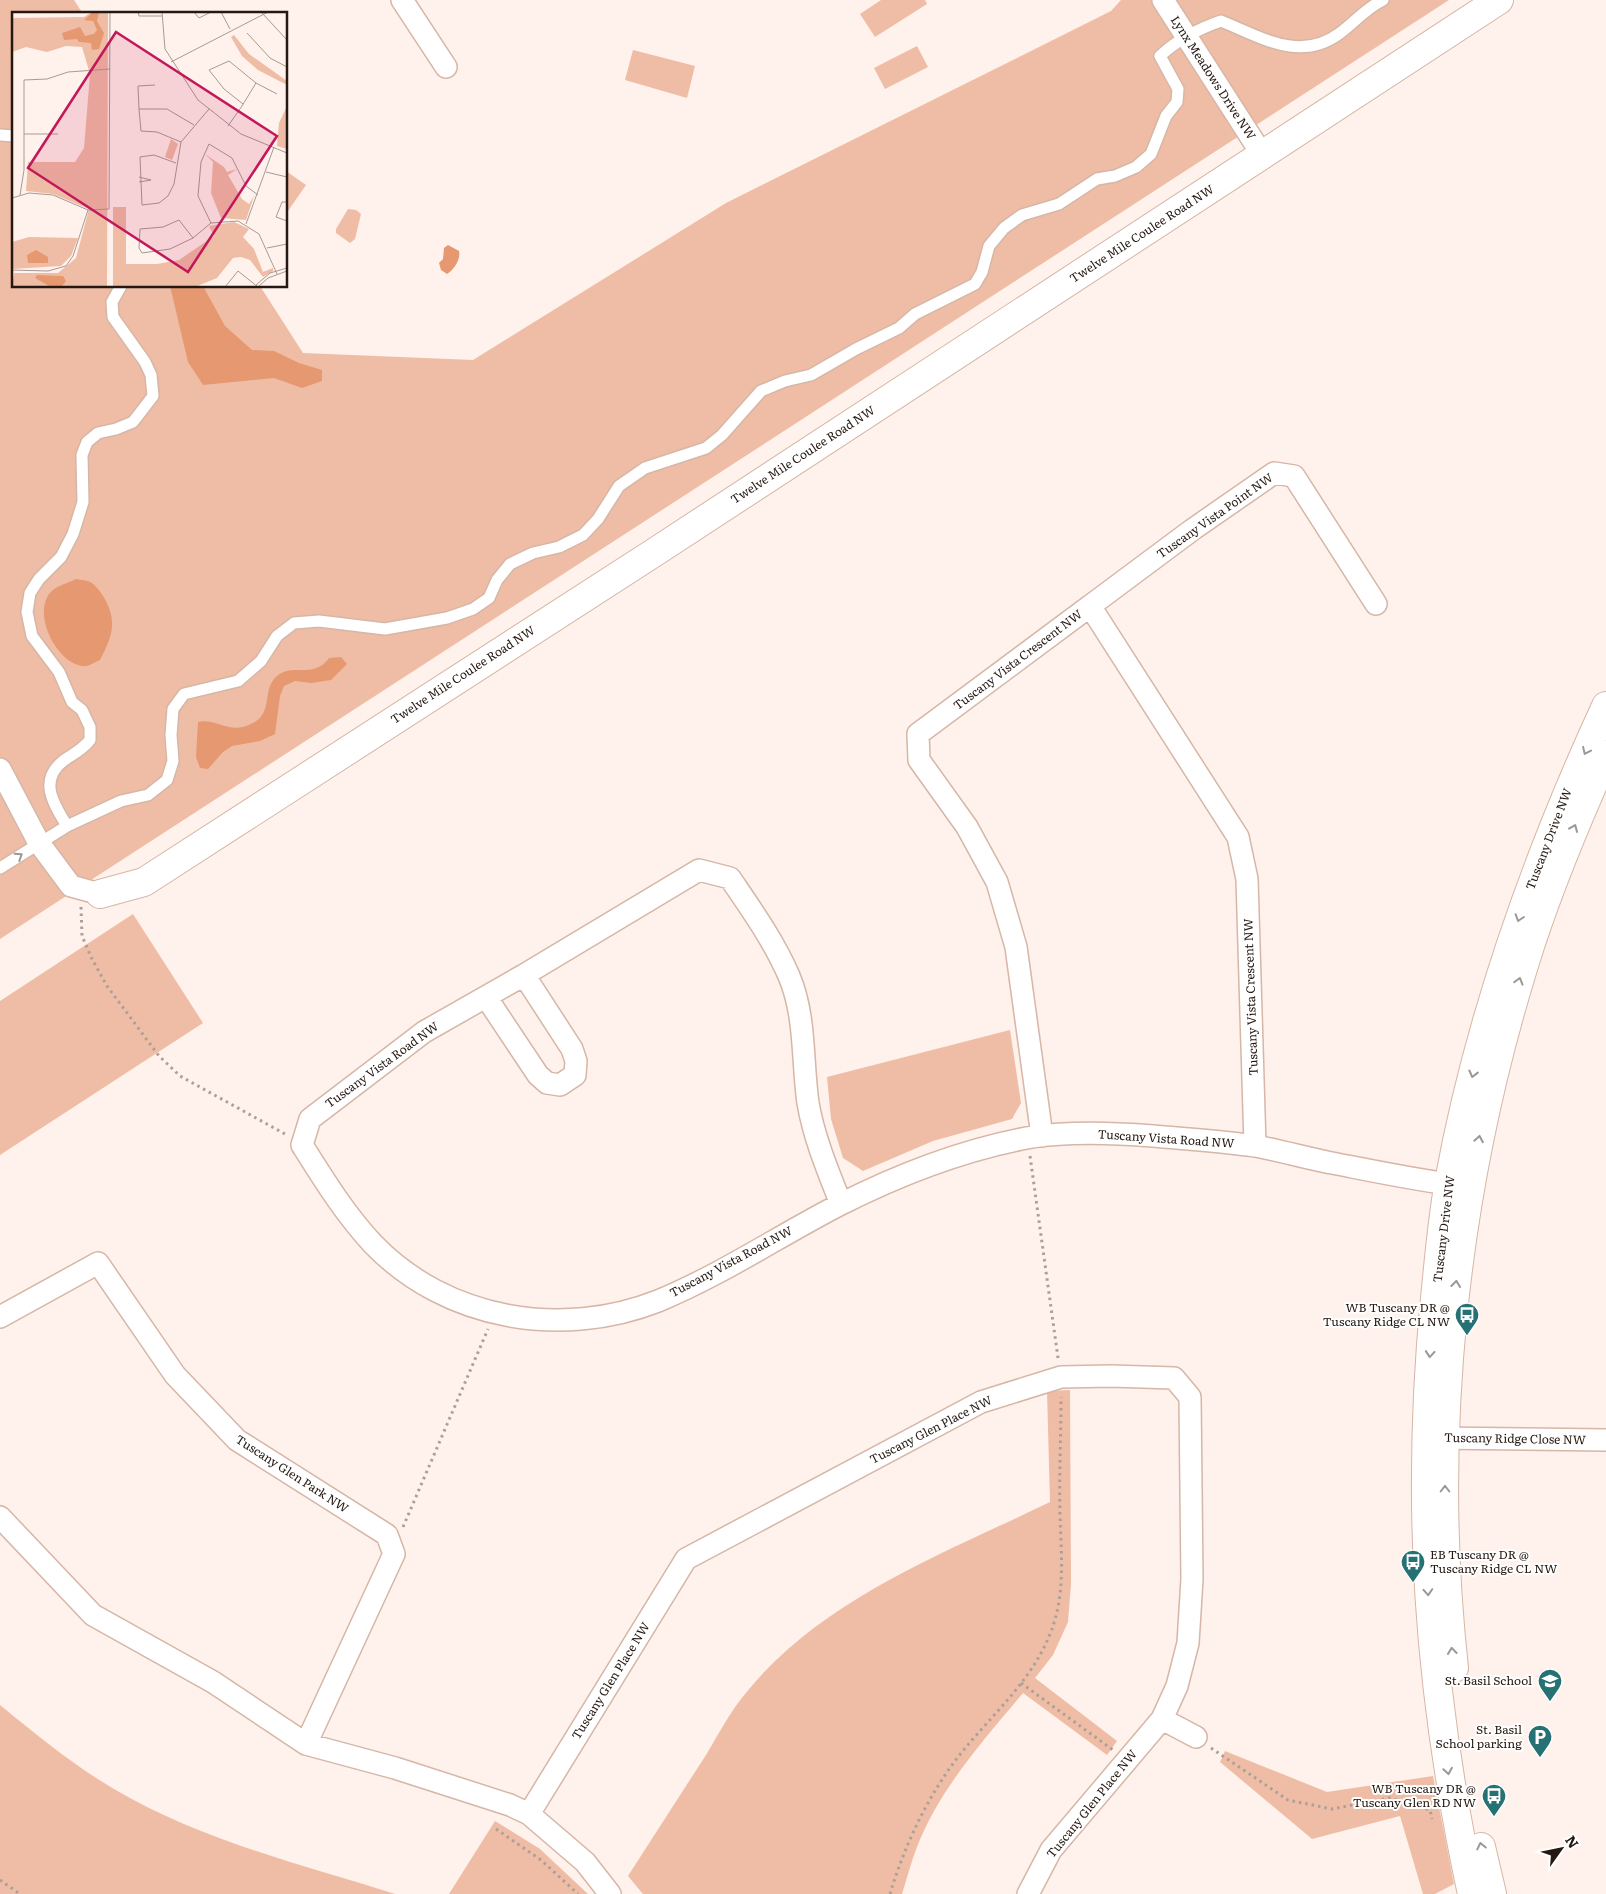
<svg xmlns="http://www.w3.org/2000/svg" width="1606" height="1894" viewBox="0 0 1606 1894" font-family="Literata,serif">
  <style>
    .green { fill: #efbda5 }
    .water { fill: #e69870 }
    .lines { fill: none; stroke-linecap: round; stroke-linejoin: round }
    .service-casing { stroke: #d6b6a6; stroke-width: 14 }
    .minor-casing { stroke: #d6b6a6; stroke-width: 24 }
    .tertiary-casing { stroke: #d6b6a6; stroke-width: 30 }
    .path { stroke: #ac9f99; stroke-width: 3; stroke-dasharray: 2.5 4; stroke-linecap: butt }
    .service { stroke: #fff; stroke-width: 11 }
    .minor { stroke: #fff; stroke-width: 21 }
    .tertiary { stroke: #fff; stroke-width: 28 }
    .oneway { stroke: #9c9794 }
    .labels { text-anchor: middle; stroke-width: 4; stroke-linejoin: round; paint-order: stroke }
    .street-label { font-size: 12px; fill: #241812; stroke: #fff }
    .poi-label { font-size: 12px; fill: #241812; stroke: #fff; text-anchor: end }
    .inset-road { fill: none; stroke: #a79a94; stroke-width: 1 }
    .view { fill: #c2185b; fill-opacity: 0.15; stroke: #c2185b; stroke-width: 2.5 }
    .inset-edge { fill: none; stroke: #241812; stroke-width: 2.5 }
  </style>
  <rect width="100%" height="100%" fill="#fff1eb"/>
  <path class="green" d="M0 0H74L83 14H14V286H260L303 353 473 360 726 203 1111 11 1121 0H1449L0 939Z
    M881 0H925L927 4 875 37 860 14Z
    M917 46 928 67 885 89 874 68Z
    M633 50 695 66 687 98 625 80Z
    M286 171 306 185 286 214Z
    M348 209 356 210 361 214 355 239 350 243 336 233V229Z
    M133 914 203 1023 0 1155V1001Z
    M1010 1030 1021 1103 1012 1119 933 1141 863 1171 843 1158 831 1119 827 1077Z
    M1070 1390 1071 1584 1068 1622 1053 1655 1035 1678 1117 1741 1107 1755 1023 1693C983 1741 940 1788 917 1847 911 1862 907 1878 902 1894H643L628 1876C654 1836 680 1795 706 1755 718 1735 730 1712 745 1694 821 1599 943 1554 1050 1502L1047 1391Z
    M0 1705C37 1735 73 1765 114 1789 200 1840 300 1864 395 1894H0Z
    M1225 1751 1327 1792 1433 1776 1454 1884 1435 1894H1423L1400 1816 1312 1839 1220 1762Z
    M495 1821 540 1849 588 1894H449Z"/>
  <path class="water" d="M448 245 459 251C461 259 454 270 447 274L441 270 439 263 443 259 444 248Z
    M170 286H203L225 326 252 350 274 351 299 363 322 370V381L302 388 274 378 203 385 188 362Z
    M76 579C81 580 88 580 92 583 102 591 112 609 112 622 113 635 106 648 100 660 95 662 88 667 82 666 57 663 33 616 49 594 55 586 68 583 76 579Z
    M341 657 347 664 331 680 311 683 295 681 284 686 280 696 275 734 260 741 232 746 223 752 208 769 200 768 196 757 198 722C213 718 227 731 243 727 276 718 261 695 274 679 290 660 313 681 329 658Z"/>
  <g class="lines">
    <defs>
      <path id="service" d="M0 135 14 136
        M67 826C54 804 38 781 63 761 73 754 82 750 90 740V727L82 710 72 702 59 672 32 636 27 612 30 593 39 579 61 557 73 534 83 502 82 455 87 442 98 433 116 429 133 422 153 396 151 375 145 362 113 317 112 302 121 286
        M0 868 67 826 121 801 148 795 167 780 173 761 171 735 173 709 184 694 238 681 261 661 277 636 294 623 319 621 385 629 447 618 473 609 489 598 497 580 510 564 533 553 559 547 583 535 598 519 619 486 645 468 706 448 722 435 761 391 785 381 811 375 856 349 899 328 915 314 975 284 982 272 989 246 1004 228 1022 215 1059 204 1097 179 1115 176 1136 167 1151 154 1166 116 1177 102 1178 89 1160 56C1178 39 1198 29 1221 21 1261 37 1300 63 1340 33 1355 22 1366 8 1383 0"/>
      <path id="minor" d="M402 0 446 67
        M1163 0 1263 156
        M1090 606 1192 530 1274 473 1294 476 1376 604
        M0 769 39 843 71 886 100 894
        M486 997 538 1075 547 1083 560 1085 575 1075 576 1061 572 1049 524 975
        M1042 1136 1016 947 997 882 967 827 919 760 918 734 1090 606 1238 837 1247 879 1255 1146
        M841 1204C828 1171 814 1138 808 1103 802 1061 806 1016 789 976 774 941 751 909 730 878L699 870 524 975 424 1032 310 1119 302 1145C324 1180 345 1214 373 1244 446 1320 562 1339 658 1301 721 1275 779 1236 839 1205 900 1174 965 1149 1032 1137 1071 1131 1114 1133 1153 1136 1187 1139 1222 1141 1255 1146 1283 1151 1309 1159 1337 1164 1378 1172 1421 1181 1463 1186
        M0 1317 98 1263 175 1375 237 1440 387 1535 394 1554 306 1744
        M1430 1438 1606 1440
        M0 1517 93 1615 213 1682 306 1744 395 1768 510 1805 529 1814 585 1862 610 1894
        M1162 1719 1196 1737
        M529 1814 686 1559 981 1402 1061 1377 1111 1376 1174 1378 1190 1397 1192 1579 1188 1643 1177 1686 1162 1719 1051 1850 1028 1894"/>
      <path id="tertiary" d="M100 894 144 882 655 552 1499 0
        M1454 1668C1428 1433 1454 1191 1524 965 1546 893 1575 824 1606 755
        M1481 1847 1492 1894
        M1472 1894C1428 1691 1415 1504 1435 1298 1439 1259 1442 1220 1449 1182 1479 1017 1536 858 1606 706"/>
    </defs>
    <use href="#service" class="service-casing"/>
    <use href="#minor" class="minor-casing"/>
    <use href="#tertiary" class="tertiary-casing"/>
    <path class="path" d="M81 907 82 936 92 959 107 986 159 1056 180 1076 285 1134
      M1030 1156 1058 1358
      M403 1527 488 1329
      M1021 1683 1113 1750
      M1211 1748 1288 1800 1332 1809 1390 1798 1430 1810 1432 1819
      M496 1829 541 1860 578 1894
      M0 1880 20 1894
      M890 1894C905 1844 929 1793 962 1752 992 1715 1032 1680 1050 1634 1066 1595 1061 1555 1060 1514 1059 1475 1061 1436 1061 1397"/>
    <use href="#service" class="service"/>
    <use href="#minor" class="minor"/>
    <use href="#tertiary" class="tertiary"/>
  </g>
  <defs><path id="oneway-chevron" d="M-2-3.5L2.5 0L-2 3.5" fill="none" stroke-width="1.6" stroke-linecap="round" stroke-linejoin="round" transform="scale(1.25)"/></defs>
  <g class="oneway">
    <use href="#oneway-chevron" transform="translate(1586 751) rotate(115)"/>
    <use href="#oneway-chevron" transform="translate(1574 828) rotate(-67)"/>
    <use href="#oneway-chevron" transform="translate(19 856) rotate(-33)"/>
    <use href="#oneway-chevron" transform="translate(1519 918) rotate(108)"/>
    <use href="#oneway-chevron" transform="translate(1519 981) rotate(-74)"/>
    <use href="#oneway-chevron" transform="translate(1473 1074) rotate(104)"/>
    <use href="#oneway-chevron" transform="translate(1479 1139) rotate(-80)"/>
    <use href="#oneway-chevron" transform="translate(1456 1284) rotate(-84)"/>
    <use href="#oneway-chevron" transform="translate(1430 1354) rotate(95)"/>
    <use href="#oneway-chevron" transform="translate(1445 1489) rotate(-90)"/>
    <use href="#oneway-chevron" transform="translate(1428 1592) rotate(86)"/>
    <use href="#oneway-chevron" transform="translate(1452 1651) rotate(-96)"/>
    <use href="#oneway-chevron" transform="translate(1448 1771) rotate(81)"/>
    <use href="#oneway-chevron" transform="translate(1481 1846) rotate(-102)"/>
  </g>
  <defs>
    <symbol id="bus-pin" viewBox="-11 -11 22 30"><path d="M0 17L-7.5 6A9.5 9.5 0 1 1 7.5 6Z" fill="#267173" stroke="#fff"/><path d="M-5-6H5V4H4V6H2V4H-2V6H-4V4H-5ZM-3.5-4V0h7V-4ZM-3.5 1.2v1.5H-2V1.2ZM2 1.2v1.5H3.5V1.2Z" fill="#fff"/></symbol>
    <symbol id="school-pin" viewBox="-11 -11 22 30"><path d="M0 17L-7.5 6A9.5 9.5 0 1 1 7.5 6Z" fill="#267173" stroke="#fff"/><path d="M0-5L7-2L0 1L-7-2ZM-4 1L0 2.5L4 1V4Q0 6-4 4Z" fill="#fff"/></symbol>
    <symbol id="parking-pin" viewBox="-11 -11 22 30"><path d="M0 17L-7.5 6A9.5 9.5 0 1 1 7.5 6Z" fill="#267173" stroke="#fff"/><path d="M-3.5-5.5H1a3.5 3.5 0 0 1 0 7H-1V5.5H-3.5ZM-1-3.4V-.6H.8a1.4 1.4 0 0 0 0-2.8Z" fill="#fff"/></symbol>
  </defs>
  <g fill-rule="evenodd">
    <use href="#bus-pin" x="1453" y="1301" width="28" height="38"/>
    <use href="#bus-pin" x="1399" y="1548" width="28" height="38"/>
    <use href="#school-pin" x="1536" y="1667" width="28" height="38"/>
    <use href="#parking-pin" x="1526" y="1723" width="28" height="38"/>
    <use href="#bus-pin" x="1480" y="1782" width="28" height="38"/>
  </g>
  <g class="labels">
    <g class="street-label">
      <text transform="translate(1213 78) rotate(57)" y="4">Lynx Meadows Drive NW</text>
      <text transform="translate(1142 234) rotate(-33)" y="4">Twelve Mile Coulee Road NW</text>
      <text transform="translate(803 455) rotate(-33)" y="4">Twelve Mile Coulee Road NW</text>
      <text transform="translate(1215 516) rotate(-35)" y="4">Tuscany Vista Point NW</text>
      <text transform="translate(1018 660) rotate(-37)" y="4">Tuscany Vista Crescent NW</text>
      <text transform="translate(463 675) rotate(-33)" y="4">Twelve Mile Coulee Road NW</text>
      <text transform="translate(1549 839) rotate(-69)" y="4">Tuscany Drive NW</text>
      <text transform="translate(1251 997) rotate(-92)" y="4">Tuscany Vista Crescent NW</text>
      <text transform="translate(382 1065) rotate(-36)" y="4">Tuscany Vista Road NW</text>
      <text transform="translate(1166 1139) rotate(4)" y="4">Tuscany Vista Road NW</text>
      <text transform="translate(1444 1229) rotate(-83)" y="4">Tuscany Drive NW</text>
      <text transform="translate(731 1262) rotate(-28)" y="4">Tuscany Vista Road NW</text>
      <text transform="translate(931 1430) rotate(-27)" y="4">Tuscany Glen Place NW</text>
      <text transform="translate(1515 1439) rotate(1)" y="4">Tuscany Ridge Close NW</text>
      <text transform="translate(292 1474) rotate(33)" y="4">Tuscany Glen Park NW</text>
      <text transform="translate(611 1681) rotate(-58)" y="4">Tuscany Glen Place NW</text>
      <text transform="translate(1092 1804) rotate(-51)" y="4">Tuscany Glen Place NW</text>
    </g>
    <g class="poi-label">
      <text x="1450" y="1312">WB Tuscany DR @<tspan x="1450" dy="14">Tuscany Ridge CL NW</tspan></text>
      <text x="1430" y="1559" text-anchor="start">EB Tuscany DR @<tspan x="1430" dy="14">Tuscany Ridge CL NW</tspan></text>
      <text x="1532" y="1685">St. Basil School</text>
      <text x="1522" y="1734">St. Basil<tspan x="1522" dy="14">School parking</tspan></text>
      <text x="1476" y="1793">WB Tuscany DR @<tspan x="1476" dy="14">Tuscany Glen RD NW</tspan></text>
    </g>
  </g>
  <g transform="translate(12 12)">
    <rect width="275" height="275" fill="#fff1eb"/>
    <path d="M80 0H96L95 275H0L2 261H46L64 246 77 197 41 182 14 179 16 150H63L72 136 78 62 70 35 54 34 35 40 14 35 0 40V6L72 5ZM222 23 237 42 275 69V73L246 58 230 44 219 25ZM275 94V137L265 134 267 111ZM159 127 166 132 160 148 153 145ZM193 142 212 155 215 160 225 157 216 163 230 187 237 192 242 184 234 208 209 206 199 181 201 150ZM101 195H114V252H145L167 248 202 224 197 214 222 210 237 217 231 225 242 237 251 260 261 256V259L251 265 238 248 229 245 221 246 205 266 183 275H101ZM17 225 66 226 59 244 49 254 0 257V230Z" fill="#efbda5"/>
    <path d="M81 0H87L85 9 92 21 87 37 80 38 79 31 67 30 65 27 52 28 50 21 68 15 73 24 82 22 85 18 81 9 72 8ZM24 238 36 245V251H16L15 243ZM25 263 51 264 54 269 49 275H39L23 266Z" fill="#e69870"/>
    <path class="inset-road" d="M126 0 127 4H150M150 0 153 37 186 88 229 122 275 141M182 0 187 6 199 0M209 0 218 17M250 1 275 28M235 21 258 46 275 55M159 50 256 0M244 71 265 82M127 97 126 74 143 73M216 114 230 94 244 71 217 49 197 58 212 77 231 92M12 122H46M169 130 145 120 129 119 127 97H155L182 113M164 151 142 143 128 145 130 193 147 191 156 184 162 172 169 130 197 97M254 160 275 165M127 170 139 168 127 165M8 183 12 158V68L35 67 56 60 98 57M0 186 17 181 41 183 76 198 97 197 98 0M275 190H270L264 205 275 209M199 211 186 184 189 150 197 132 220 146 234 174 246 183M234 212 262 135M181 226 167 208 151 215 128 217 127 236 130 241 158 237 181 226 199 211 226 209 247 222 265 262M255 236 275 232M0 258 36 259 54 254 61 244 76 198M244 273 258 261 275 256M213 275 226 259 246 275M246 275 256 266 275 259"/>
    <path class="view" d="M104 20 265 124 176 260 16 156Z"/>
    <rect width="275" height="275" class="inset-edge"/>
  </g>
  <g transform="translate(1561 1849) rotate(57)" stroke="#ffffff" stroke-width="4" paint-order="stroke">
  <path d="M0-4L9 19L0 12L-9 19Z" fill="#241812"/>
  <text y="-8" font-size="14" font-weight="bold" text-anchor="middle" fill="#241812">N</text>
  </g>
</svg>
